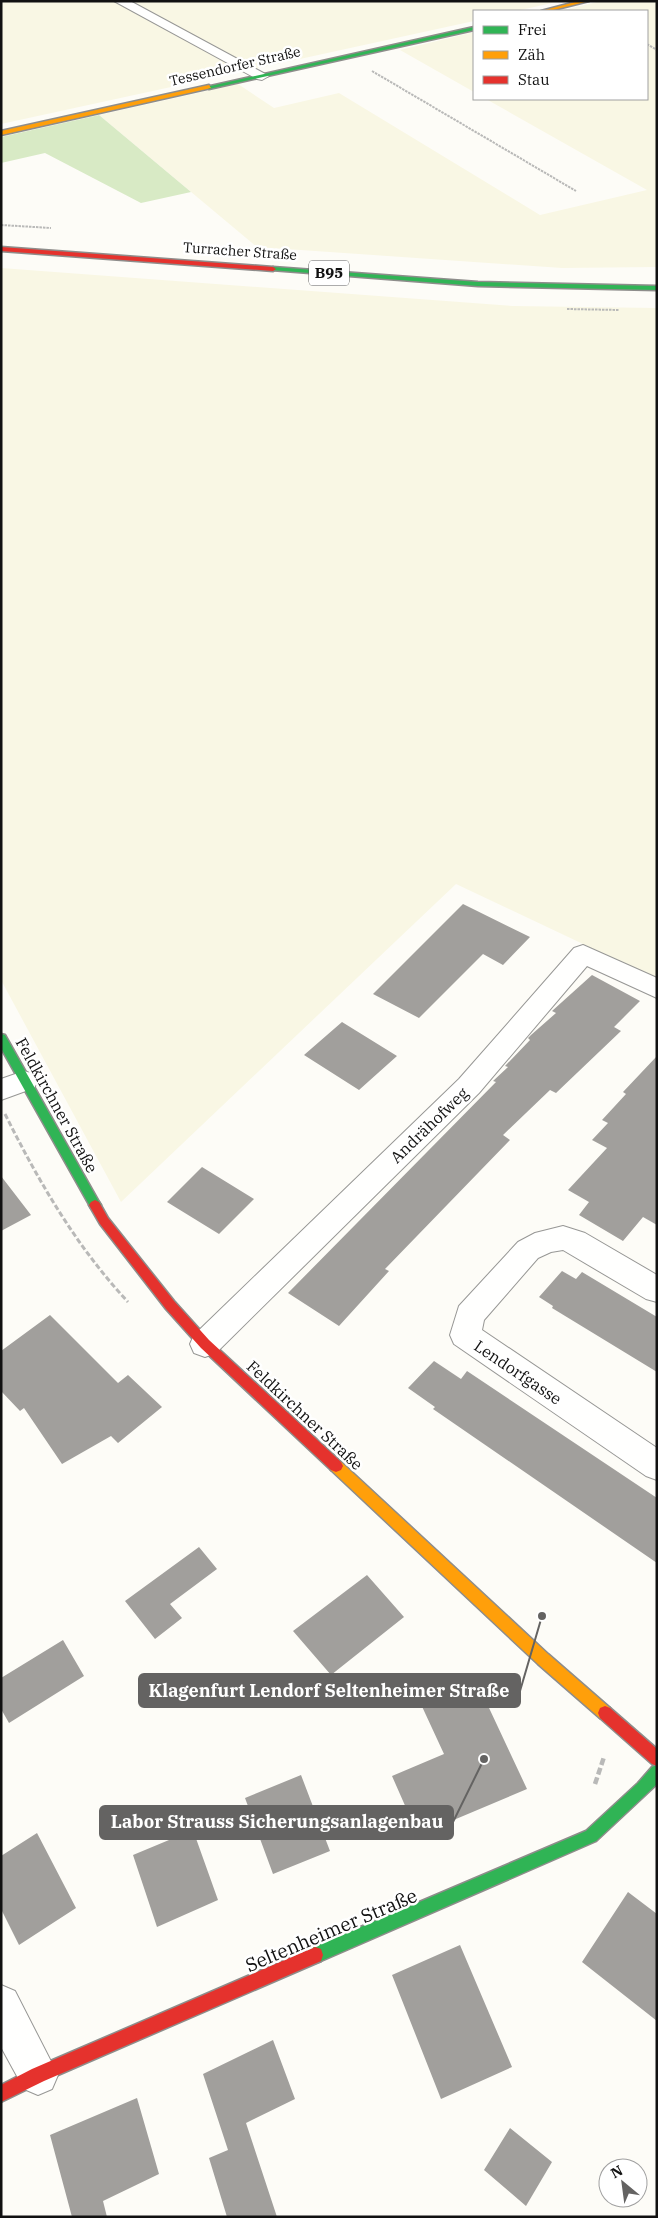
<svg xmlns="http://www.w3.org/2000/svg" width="658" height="2218" viewBox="0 0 658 2218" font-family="'IBM Plex Serif',serif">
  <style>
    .farmland { fill: #f9f7e4 }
    .forest { fill: #d8eac5 }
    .building { fill: #a19f9c }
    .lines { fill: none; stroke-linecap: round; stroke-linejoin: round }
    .street-casing { stroke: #979795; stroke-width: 2 }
    .fast-casing { stroke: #8e8d8b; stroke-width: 3 }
    .slow-casing { stroke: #8e8d8b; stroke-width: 3 }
    .jam-casing { stroke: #8e8d8b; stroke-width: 3 }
    .path-far2 { stroke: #b9b9b8; stroke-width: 2; stroke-dasharray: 2.5 1; stroke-linecap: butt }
    .path-far1 { stroke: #b9b9b8; stroke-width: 3; stroke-dasharray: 5.5 2.5; stroke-linecap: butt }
    .path { stroke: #b9b9b8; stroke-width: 4.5; stroke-dasharray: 7 3; stroke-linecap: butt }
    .street { fill: #fffffe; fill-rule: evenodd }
    .fast { fill: #30b455; fill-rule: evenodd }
    .slow { fill: #ff9f0a; fill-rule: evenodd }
    .jam { fill: #e5322d; fill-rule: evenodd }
    .labels { text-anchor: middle; stroke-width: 5; stroke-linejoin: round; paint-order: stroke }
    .far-street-label { font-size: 14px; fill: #111; stroke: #fff }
    .shield { fill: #fff; stroke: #585858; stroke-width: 1 }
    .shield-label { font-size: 15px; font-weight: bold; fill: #111 }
    .street-label { font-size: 16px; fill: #111; stroke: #fff }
    .near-street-label { font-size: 19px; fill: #111; stroke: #fff }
    .leader { fill: none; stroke: #646362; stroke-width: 2 }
    .callout-dot { fill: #646362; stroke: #fff; stroke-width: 2 }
    .callout { fill: #646362; stroke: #646362; stroke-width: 2 }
    .callout-label { font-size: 18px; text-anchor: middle; font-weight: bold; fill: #fff }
  </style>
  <rect width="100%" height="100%" fill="#fdfcf7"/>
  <path class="farmland" d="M1 1H561L516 11H474V21L1 124Z
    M601 1H657V267L562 268 257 247 99 115 238 84 274 108 339 93 540 215 647 190 486 99H647V11H560Z
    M474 32V92L400 50Z
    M1 268 513 306 657 308V979L456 884 121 1202 1 980Z"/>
  <path class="forest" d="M99 115 191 192 141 203 45 153 1 163V137Z"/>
  <path class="building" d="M463 904 530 937 503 965 483 954 419 1018 373 994Z
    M592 975 640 1001 614 1027 621 1031 556 1093 550 1090 503 1135 510 1140 385 1269 389 1271 339 1326 288 1293 496 1082 493 1081 508 1067 505 1066 530 1040 528 1038 531 1035 556 1013 552 1011Z
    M342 1022 397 1056 359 1090 304 1055Z
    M657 1056V1225L643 1217 623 1241 579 1215 589 1202 568 1190 607 1148 592 1140 608 1123 602 1120 626 1094 623 1092Z
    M202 1167 254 1199 219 1234 167 1202Z
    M1 1176 31 1215 1 1231Z
    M562 1271 576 1279 582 1272 657 1317V1372L552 1308 553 1306 539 1297Z
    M50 1315 118 1383 128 1375 162 1407 118 1443 111 1436 62 1464 24 1408 20 1411 1 1391V1351Z
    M434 1361 461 1379 467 1371 657 1498V1563L433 1409 435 1407 408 1388Z
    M199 1547 217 1569 170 1604 182 1618 155 1639 125 1601Z
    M367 1575 404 1617 331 1675 293 1631Z
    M63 1640 84 1676 9 1723 1 1709V1678Z
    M475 1678 527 1789 418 1835 392 1776 444 1754 419 1700Z
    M301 1775 330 1851 273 1874 245 1798Z
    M193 1830 218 1900 157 1927 133 1855Z
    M37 1833 76 1908 19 1945 1 1909V1856Z
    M628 1892 657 1914V2021L582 1962Z
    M460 1945 512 2067 441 2099 392 1975Z
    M273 2040 295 2099 246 2123 277 2217H227L209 2158 228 2150 203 2074Z
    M137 2098 159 2174 103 2201 107 2217H72L50 2135Z
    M510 2128 552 2162 526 2206 484 2170Z"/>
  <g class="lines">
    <defs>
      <path id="street" d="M114 1H130L269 76 262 80 257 79Z
        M583 945 657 978V998L587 966 479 1093 216 1353 205 1357 194 1353 190 1344 194 1335 459 1079 574 948Z
        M24 1071 34 1074 38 1081 34 1088 1 1100V1079Z
        M563 1226 585 1233 657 1275V1302L646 1299 563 1250 551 1252 538 1258 484 1320 482 1330 657 1448V1480L646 1476 454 1344 450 1335 459 1306 518 1242 535 1233Z
        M1 1985 15 1991 58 2075 52 2089 38 2095 24 2089 1 2047Z"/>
      <path id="fast" d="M474 27V30L209 89 206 87Z
        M273 267 478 282 657 286V290L478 286 271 270 270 269Z
        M1 1034 5 1035 99 1202 101 1205 99 1208H91L1 1048Z
        M657 1765V1784L596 1841 321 1961 315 1963 309 1961 307 1955 309 1949 586 1831 638 1783 652 1767Z"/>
      <path id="slow" d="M579 1H589L549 11H541Z
        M209 85 211 88 1 135V131Z
        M336 1460 341 1462 548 1654 610 1708 612 1713 610 1718 605 1720 600 1718 538 1664 331 1470 329 1466 331 1462Z"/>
      <path id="jam" d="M1 247 273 267 276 269 273 271 1 251Z
        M95 1200 99 1202 108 1218 174 1301 209 1340 341 1462 343 1466 341 1470 336 1472 331 1470 201 1348 166 1309 100 1224 89 1205 91 1202Z
        M605 1706 610 1708 657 1749V1766L652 1764 600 1718 598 1713 600 1708Z
        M315 1947 321 1949 323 1955 321 1961 44 2081 1 2102V2085L32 2069Z"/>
    </defs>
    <use href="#street" class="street-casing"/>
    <use href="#fast" class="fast-casing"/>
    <use href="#slow" class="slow-casing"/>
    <use href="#jam" class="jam-casing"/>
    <path class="path-far2" d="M647 44 657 50
      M372 71 576 191
      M1 225 51 228
      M567 309 619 310"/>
    <path class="path-far1" d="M5 1114C39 1182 76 1246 128 1302"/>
    <path class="path" d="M595 1784 604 1757"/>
    <use href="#street" class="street"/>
    <use href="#fast" class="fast"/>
    <use href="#slow" class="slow"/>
    <use href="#jam" class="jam"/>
  </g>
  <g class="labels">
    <g class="far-street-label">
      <text transform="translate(235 66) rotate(-13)" y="5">Tessendorfer Straße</text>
      <text transform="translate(240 251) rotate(4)" y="5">Turracher Straße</text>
    </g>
    <rect class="shield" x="309" y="260.5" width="40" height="25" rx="4"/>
    <g class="shield-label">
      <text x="329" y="278">B95</text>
    </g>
    <g class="street-label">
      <text transform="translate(57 1105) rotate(61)" y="6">Feldkirchner Straße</text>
      <text transform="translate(429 1125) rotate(-44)" y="6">Andrähofweg</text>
      <text transform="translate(518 1372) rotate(34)" y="6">Lendorfgasse</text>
      <text transform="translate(305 1415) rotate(43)" y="6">Feldkirchner Straße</text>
    </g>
    <g class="near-street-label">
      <text transform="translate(331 1930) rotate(-23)" y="7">Seltenheimer Straße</text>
    </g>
  </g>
  <path class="leader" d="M542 1616L520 1691M484 1759L453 1822"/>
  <g class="callout-dot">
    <circle cx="542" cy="1616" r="5"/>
    <circle cx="484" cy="1759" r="5"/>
  </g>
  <g class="callout">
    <rect x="139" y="1674" width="381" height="33" rx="5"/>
    <rect x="100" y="1806" width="353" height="33" rx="5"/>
  </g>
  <g class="callout-label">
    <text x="329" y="1697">Klagenfurt Lendorf Seltenheimer Straße</text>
    <text x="277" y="1828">Labor Strauss Sicherungsanlagenbau</text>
  </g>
  <rect width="658" height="2218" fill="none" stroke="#111111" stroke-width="5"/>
  <rect x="473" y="10" width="175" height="90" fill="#ffffff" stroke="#a0a0a0"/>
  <rect x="483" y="26" width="25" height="8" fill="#30b455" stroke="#a0a0a0"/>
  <text x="518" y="35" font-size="15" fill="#111111">Frei</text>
  <rect x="483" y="51" width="25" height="8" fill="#ff9f0a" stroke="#a0a0a0"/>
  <text x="518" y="60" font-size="15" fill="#111111">Zäh</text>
  <rect x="483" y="76" width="25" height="8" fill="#e5322d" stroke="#a0a0a0"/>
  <text x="518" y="85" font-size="15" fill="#111111">Stau</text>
  <g transform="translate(623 2183) rotate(331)"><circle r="24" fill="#ffffff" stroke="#a0a0a0"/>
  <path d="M0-4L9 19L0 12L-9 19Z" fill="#646362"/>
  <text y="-8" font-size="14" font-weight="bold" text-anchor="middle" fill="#111111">N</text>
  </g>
</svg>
